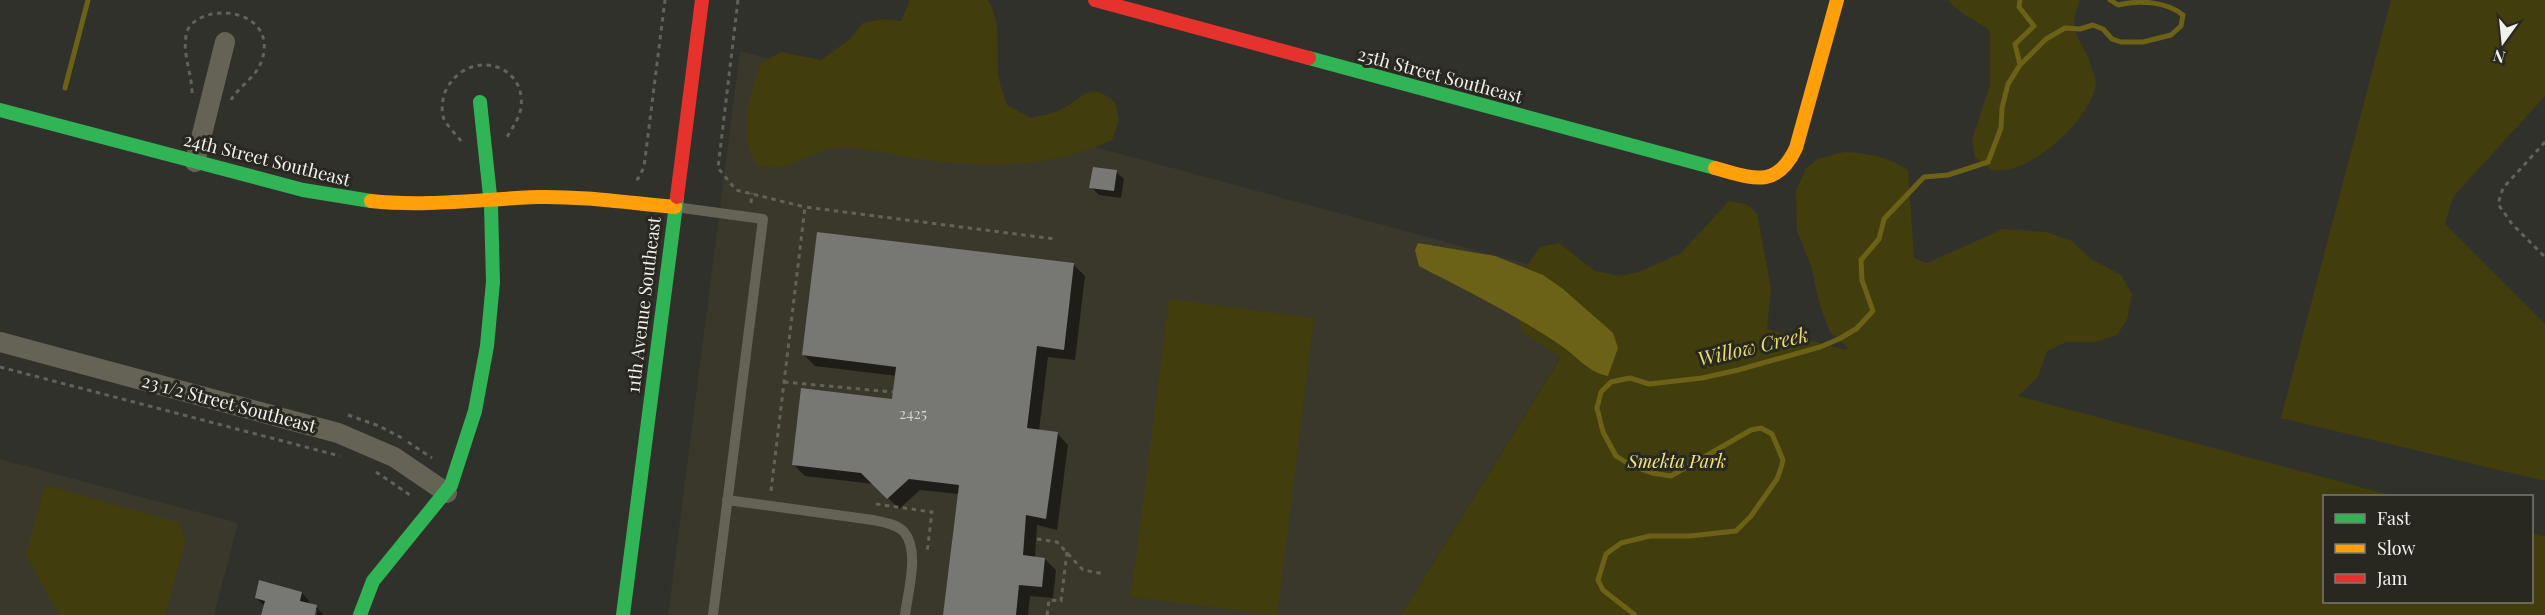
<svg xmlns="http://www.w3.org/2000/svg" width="2545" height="615" viewBox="0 0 2545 615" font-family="'Playfair Display',serif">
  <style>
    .built { fill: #3a382b }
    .green { fill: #423d0d }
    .water { fill: #6b6217 }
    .shadow { fill: #0007 }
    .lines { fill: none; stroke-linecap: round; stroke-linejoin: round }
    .stream { stroke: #6b6217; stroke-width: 5 }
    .building { fill: #777773 }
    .path { stroke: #636257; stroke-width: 3; stroke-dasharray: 4.5 4.5; stroke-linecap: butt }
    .lane { stroke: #656355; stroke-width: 10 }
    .street { stroke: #656355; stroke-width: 20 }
    .fast { stroke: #30b455; stroke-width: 14 }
    .slow { stroke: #ff9f0a; stroke-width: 14 }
    .jam { stroke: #e5322d; stroke-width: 14 }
    .labels { text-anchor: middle; stroke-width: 6; stroke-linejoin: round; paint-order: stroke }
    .number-label { font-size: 15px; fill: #d3d3ce }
    .street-label { font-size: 18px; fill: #f2f2ec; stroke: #292820 }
    .park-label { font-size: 18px; font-style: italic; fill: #f4e77d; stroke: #292820 }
    .water-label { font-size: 20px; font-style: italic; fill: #e8db71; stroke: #292820 }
  </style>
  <rect width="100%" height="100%" fill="#31312c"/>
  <path class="built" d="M740 51 1605 285 1401 615H668Z
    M0 459 238 523 214 615H0Z"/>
  <path class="green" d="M910 0H988C1001 22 997 48 998 73 999 83 1004 95 1007 105L1031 118C1041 115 1055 114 1064 108 1086 96 1088 81 1115 102L1119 121 1112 140C1052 169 978 168 913 158 887 154 857 144 831 149 802 155 791 173 757 165 738 134 750 96 760 64L781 52 821 60 850 39 863 23 884 19 901 21Z
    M1948 0H2080C2065 36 2084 38 2092 69 2093 72 2096 78 2096 82 2094 117 2029 177 1993 170 1987 169 1980 161 1975 157L1972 140 1990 85V31C1978 21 1955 11 1948 0Z
    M2391 0H2545V96L2453 197 2445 224 2545 324V481L2281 418Z
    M1844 152C1869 153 1887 157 1908 170L1914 258 1927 263 2003 229 2046 232 2072 241 2091 259 2121 275 2132 294 2127 320 2117 335 2095 342H2066L2047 351 2038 377 2018 396 2394 496H2324V602H2532V533L2545 537V615H1401L1561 357 1522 332 1517 313 1523 272 1540 247 1559 243 1595 271 1620 276 1639 272 1681 253 1729 201 1746 204 1757 213 1771 289 1767 329 1846 350 1848 348 1830 332 1821 309 1811 266 1797 231 1796 191 1806 168 1818 159Z
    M1169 299 1314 318 1277 615 1131 597Z
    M45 485 177 522 186 539 165 615H59L26 555Z"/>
  <path class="water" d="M1418 243 1495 256 1543 275 1563 289 1613 333 1618 348 1608 376C1590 373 1578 358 1563 347 1518 316 1467 291 1419 266L1415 250Z"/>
  <path class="shadow" d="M1116 172 1124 179 1121 198 1099 195 1091 187Z
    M1074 265 1085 276 1075 360 1048 357 1039 431 1057 433 1068 445 1057 530 1037 525 1035 558 1045 559 1056 570 1053 598 1030 596 1028 615H945L959 494 920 490 899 509 874 484 805 476 793 464 893 401 897 376 815 366 804 355Z
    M302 593 309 601 308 604 316 607 324 615H316L318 610H314L313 615H263L264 605 256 598Z"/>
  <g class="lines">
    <path class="stream" d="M2020 0 2019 7 2034 26 2015 44 2020 65
      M65 88 88 0
      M1635 615 1603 590 1598 580 1606 554 1621 543 1650 536H1690L1736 531 1751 516 1777 479 1781 468 1783 460 1772 434 1761 428 1751 430 1671 476 1652 473 1632 466 1616 456 1603 432 1597 408 1601 392 1611 382 1630 378 1649 384 1702 378 1738 370 1820 347 1839 339 1856 329 1873 311 1862 280 1861 260 1879 239 1884 219 1924 177 1948 175 1988 162 2001 128 2002 108 2008 84 2020 65 2046 39 2065 28 2080 29 2093 25 2103 29 2112 39 2121 42H2143L2171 35 2181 26 2183 15C2166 1 2138 0 2118 5L2110 0"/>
  </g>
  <path class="building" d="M1093 167 1117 170 1114 191 1089 188Z
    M817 232 1074 263 1064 350 1037 346 1027 428 1058 432 1046 519 1026 515 1023 555 1045 558 1042 587 1019 585 1016 615H943L959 485 909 479 887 499 861 473 792 465 801 388 892 399 896 367 802 355Z
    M259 580 302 592 300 601 317 605 315 615H261L265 601 255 598Z"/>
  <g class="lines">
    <path class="path" d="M738 0 718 168 736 190 805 207
      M192 93C192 71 180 50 188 29 206 0 278 10 262 60 256 78 240 85 231 100
      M461 141C456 134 448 127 444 119 441 112 442 100 445 92 466 47 527 62 521 108 519 119 512 128 507 137
      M2545 142 2503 188 2498 204 2512 224 2545 257
      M636 179H638L644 167 665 0
      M751 203 752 193
      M0 367 340 456
      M784 382 893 392
      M348 415 379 426 402 438
      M408 442 432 458
      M376 472 413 497
      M771 491 805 207 1055 239
      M876 504 932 512 927 553
      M1037 539 1057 542 1083 570 1105 574
      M1047 615 1049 600 1061 601 1067 552"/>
    <path class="lane" d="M675 207 763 219 713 615
      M727 500 873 520C883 522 897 524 904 532 920 550 908 592 905 615"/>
    <path class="street" d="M195 162 225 42
      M0 342 338 433 394 457 447 493"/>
    <path class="fast" d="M1309 58 1715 168
      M0 110 303 190 371 201
      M360 615 373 581 451 485 475 411 487 346 493 282 491 205 480 102
      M623 615 677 197"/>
    <path class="slow" d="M1715 168C1752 178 1776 190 1796 148L1837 0
      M371 201C426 207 482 199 537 197 583 196 629 203 675 207"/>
    <path class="jam" d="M1095 0 1309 58
      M677 197 702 0"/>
  </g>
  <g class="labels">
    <g class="number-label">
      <text x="913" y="419">2425</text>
    </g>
    <g class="street-label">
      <text transform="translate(1440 76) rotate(15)" y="6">25th Street Southeast</text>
      <text transform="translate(267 160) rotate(14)" y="6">24th Street Southeast</text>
      <text transform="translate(644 305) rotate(-83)" y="6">11th Avenue Southeast</text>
      <text transform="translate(229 404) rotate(15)" y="6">23 1/2 Street Southeast</text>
    </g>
    <g class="park-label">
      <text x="1677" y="468">Smekta Park</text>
    </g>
    <g class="water-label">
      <text transform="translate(1753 347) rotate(-13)" y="7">Willow Creek</text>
    </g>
  </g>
  <rect x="2323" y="495" width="210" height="108" fill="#292820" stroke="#797972" stroke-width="1.5"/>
  <rect x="2335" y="514" width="30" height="9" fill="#30b455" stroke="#797972" stroke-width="1.5"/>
  <text x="2377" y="525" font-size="18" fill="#f2f2ec">Fast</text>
  <rect x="2335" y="544" width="30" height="9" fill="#ff9f0a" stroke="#797972" stroke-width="1.5"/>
  <text x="2377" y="555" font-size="18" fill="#f2f2ec">Slow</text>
  <rect x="2335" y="574" width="30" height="9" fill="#e5322d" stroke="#797972" stroke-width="1.5"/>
  <text x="2377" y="585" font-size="18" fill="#f2f2ec">Jam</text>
  <g transform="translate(2503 42) rotate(195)" stroke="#292820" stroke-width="4.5" paint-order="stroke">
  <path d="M0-4.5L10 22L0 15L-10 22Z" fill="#f2f2ec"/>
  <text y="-9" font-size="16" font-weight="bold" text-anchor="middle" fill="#f2f2ec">N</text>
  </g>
</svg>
